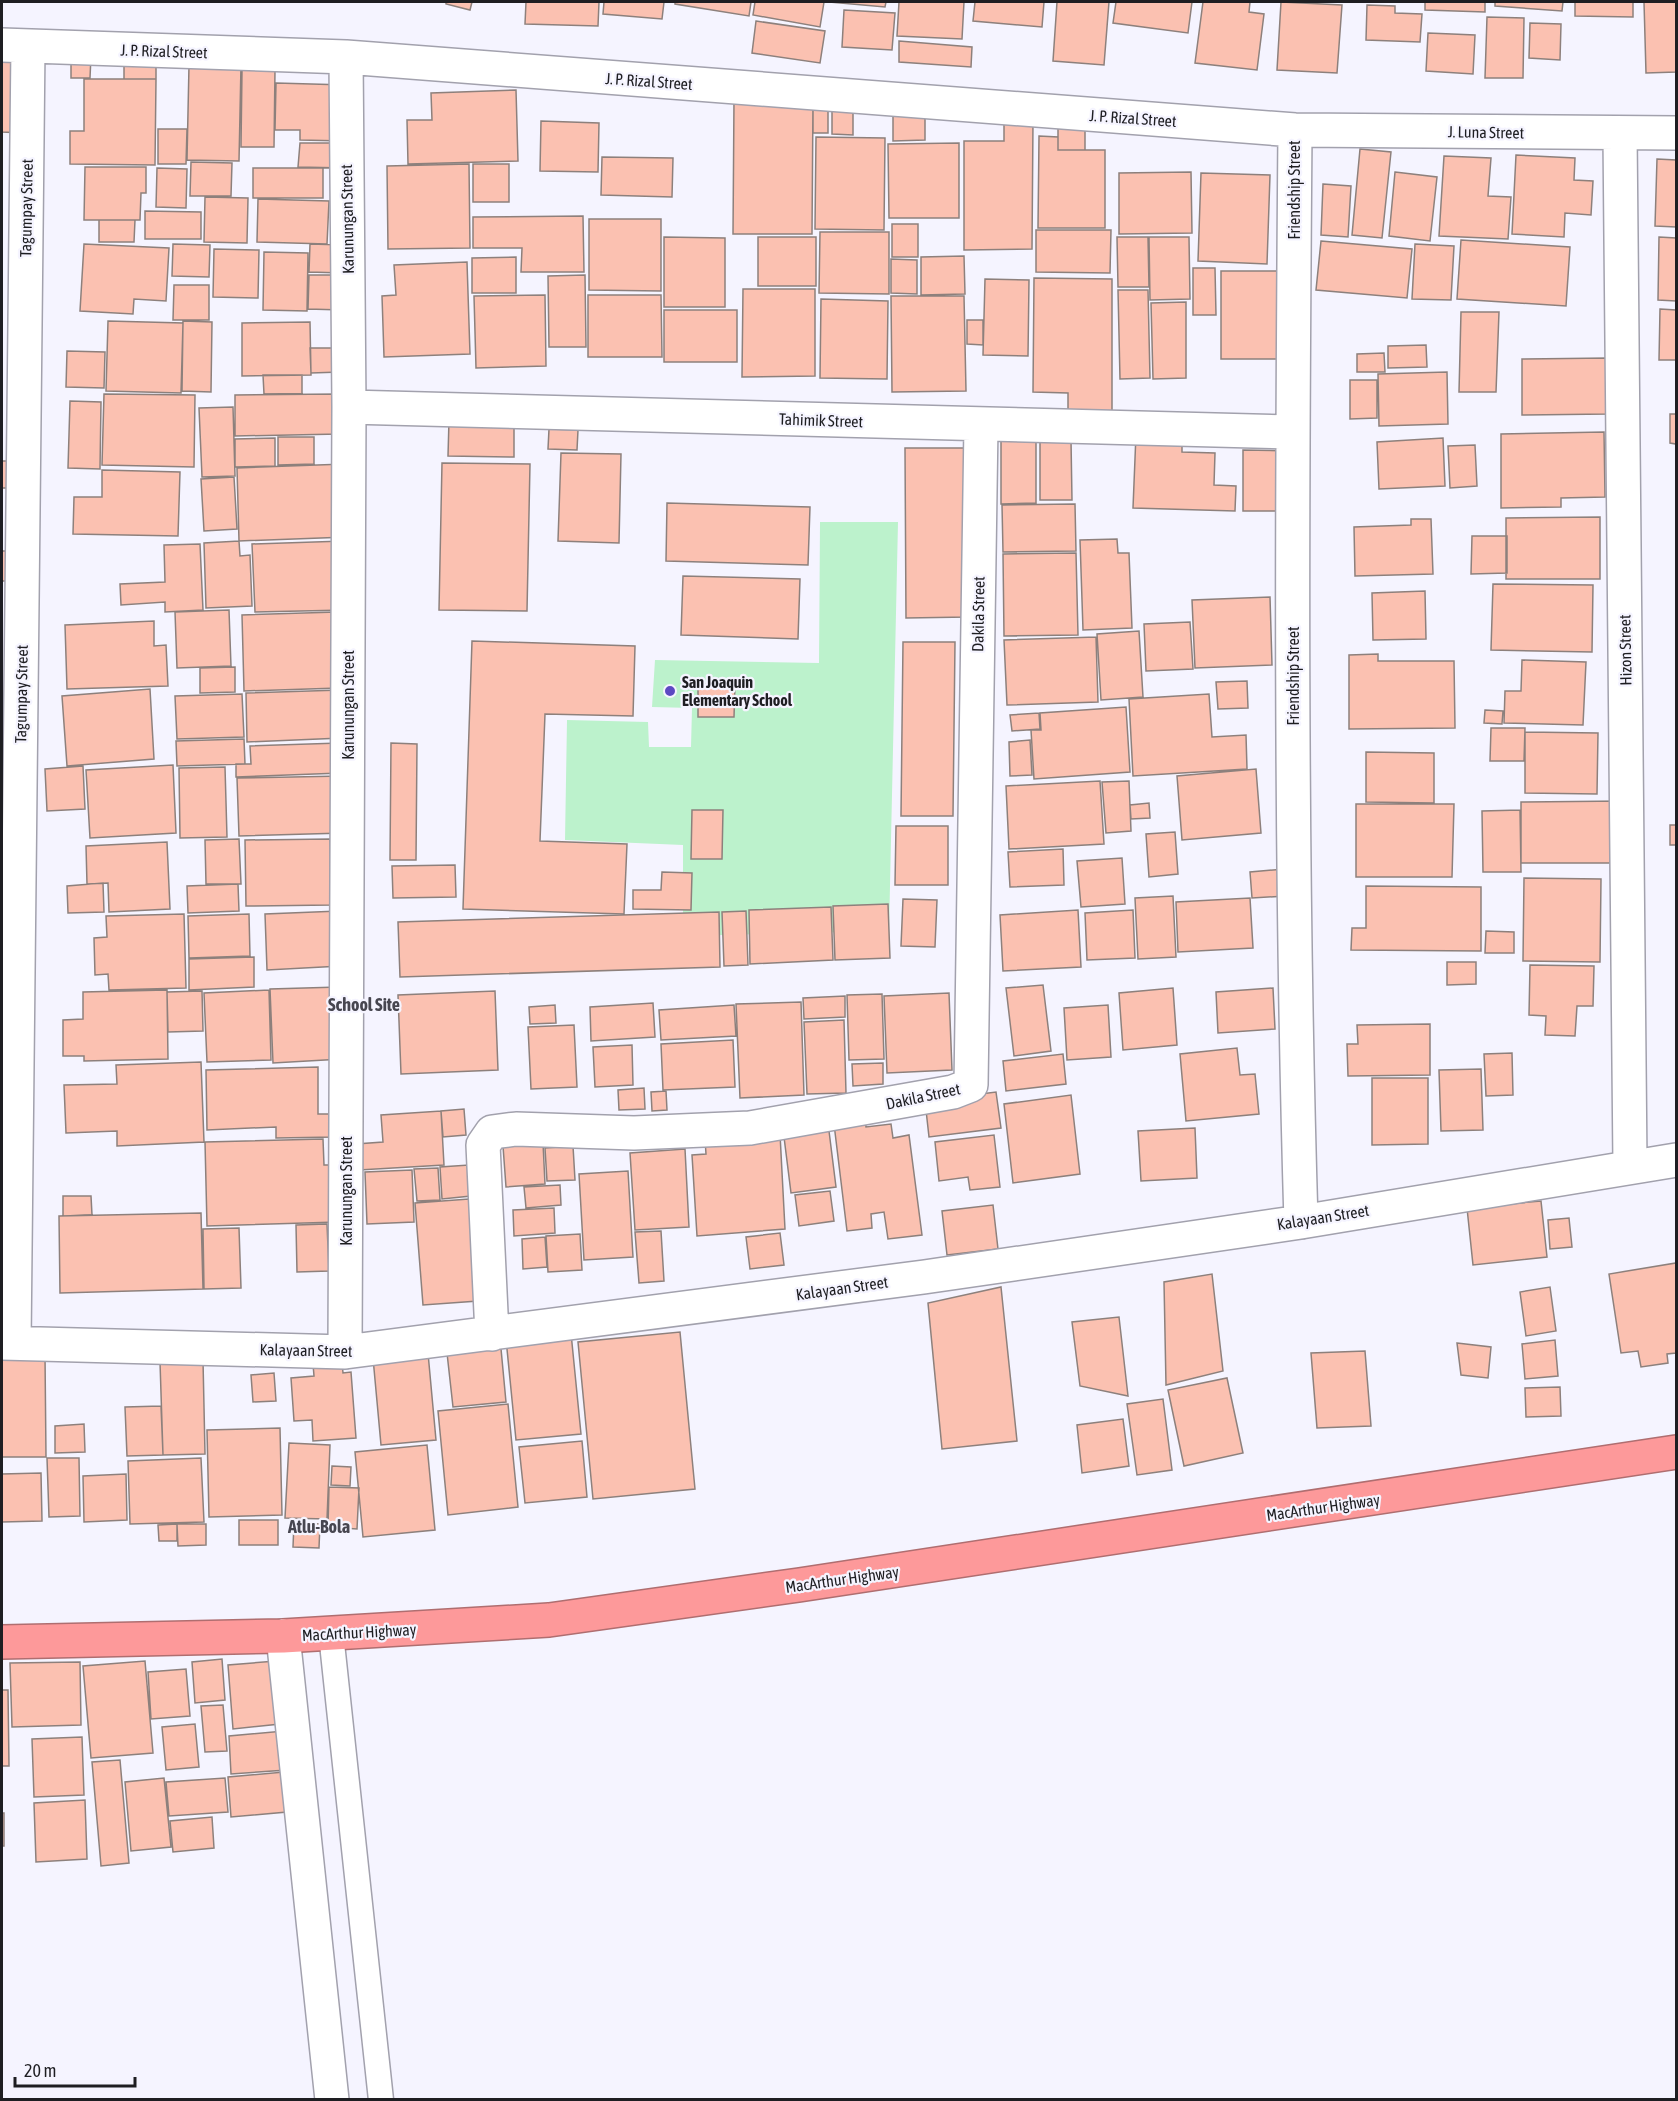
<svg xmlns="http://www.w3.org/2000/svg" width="1678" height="2101" viewBox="0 0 1678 2101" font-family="'Asap Condensed',sans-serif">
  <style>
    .green { fill: #bcf2cc }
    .building { fill: #fbc1b1; stroke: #8d807c; stroke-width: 1.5 }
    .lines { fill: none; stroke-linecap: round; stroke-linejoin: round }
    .lane-casing { stroke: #a2a1ad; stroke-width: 27 }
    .street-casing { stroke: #a2a1ad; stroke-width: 36 }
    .secondary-casing { stroke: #a2a1ad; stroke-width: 36 }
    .highway-casing { stroke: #af6e70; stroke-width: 36 }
    .lane { stroke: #fff; stroke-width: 24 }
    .street { stroke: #fff; stroke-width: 33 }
    .secondary { stroke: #fff; stroke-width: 33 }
    .highway { stroke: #fd999a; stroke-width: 33 }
    .poi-dot { fill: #5c49c2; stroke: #f5f4ff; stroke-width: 2 }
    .labels { text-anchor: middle; stroke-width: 4.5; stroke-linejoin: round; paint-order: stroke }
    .street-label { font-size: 16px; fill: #1e1e22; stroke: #f5f4ff }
    .poi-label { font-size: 16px; font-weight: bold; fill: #1e1e22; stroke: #f5f4ff; text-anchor: start }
    .neighbourhood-label { font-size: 18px; font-weight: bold; fill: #474650; stroke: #f5f4ff }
  </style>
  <rect width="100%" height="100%" fill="#f5f4ff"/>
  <path class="green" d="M820 522H898L889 931 683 936V845L565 840 567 720 648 722 649 747H691L692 708 652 707 655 660 819 663Z"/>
  <path class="building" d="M446 2H472L470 10 446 4Z
    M526 2H599L598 26 525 24Z
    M604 2H664L662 19 603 14Z
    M675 2H751L749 16 675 4Z
    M755 2H824L820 27 753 15Z
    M829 2H886L885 7Z
    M899 2H964L962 39 897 36Z
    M975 2H1044L1042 27 973 21Z
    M1057 2H1109L1104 65 1053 61Z
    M1116 2H1192L1188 33 1113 23Z
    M1203 2H1250L1249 12 1264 14 1257 70 1195 63Z
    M1281 2 1342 5 1337 73 1277 70Z
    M1425 2H1485V12L1425 10Z
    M1495 2H1563L1562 11 1495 6Z
    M1575 2H1633V17L1575 16Z
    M1644 2H1676V72L1646 73Z
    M1367 5 1395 6V13L1422 14 1420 42 1366 40Z
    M844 10 895 13 892 50 842 47Z
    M1487 17 1524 18 1523 78H1485Z
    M756 21 825 31 820 63 752 53Z
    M1530 23 1561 24 1560 60 1529 58Z
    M1428 33 1475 35 1473 74 1426 71Z
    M899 41 972 47 971 67 899 62Z
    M71 56H91L90 78H71Z
    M2 60 27 61 23 133 2 132Z
    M124 62H156V79H124Z
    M189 65H241L239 161 187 160Z
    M242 70H275L274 147H241Z
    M84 79H156L155 165 70 164V131H84Z
    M276 83 346 85 345 141 300 140V130H275Z
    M516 90 518 161 408 164 407 120H432L431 93Z
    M734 99H813L812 234H733Z
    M813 104H828V133H813Z
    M853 105V135L832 134V106Z
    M925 115V140L893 141V116Z
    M1058 115 1085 116V150H1058Z
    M1033 120 1032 249 964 250V141H1004V121Z
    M541 121 599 123 598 172 540 171Z
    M158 129H187L186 164H158Z
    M1039 136 1058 137V150H1105V228H1038Z
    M816 137 885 138 884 230 815 229Z
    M300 143H345V168L298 167Z
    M959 143V218H889L888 144Z
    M1360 149 1391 152 1382 238 1352 235Z
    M1516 155 1575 158 1574 180 1593 181 1591 215 1565 213 1564 237 1512 234Z
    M1444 156 1491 158 1488 196 1511 197 1508 239 1439 236Z
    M602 157 673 158 672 197 601 195Z
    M1657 159 1676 160V227L1655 226Z
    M191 162 232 163 231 196H190Z
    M469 164 470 248 388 249 387 166Z
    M473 164H509V202H473Z
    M85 167H146V193H141L140 220H84Z
    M157 168 187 169 186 208 156 207Z
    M253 168H323V198H253Z
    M1191 172 1192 233 1119 234V173Z
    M1395 172 1437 177 1430 241 1389 236Z
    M1201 173 1270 175 1267 264 1198 261Z
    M1323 184 1351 186 1348 237 1321 235Z
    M205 197 248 198 247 243 204 242Z
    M258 199 329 201 327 244 257 242Z
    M145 211 201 212V239H145Z
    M583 216 584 272H521L522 248H473V217Z
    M589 219H661V291L589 290Z
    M99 220H135L134 242H99Z
    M892 224H918V257H892Z
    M1036 230H1111L1110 273 1036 272Z
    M820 232H889V294L819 293Z
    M664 237 725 238V307H664Z
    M758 237H816V286H758Z
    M1117 237H1148L1149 287H1118Z
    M1149 237H1189L1190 299 1150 300Z
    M1659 237 1676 238V301L1658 300Z
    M1461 240 1570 247 1566 306 1457 299Z
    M1321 241 1412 249 1407 298 1316 290Z
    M84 244 169 248 166 301 134 299 133 314 80 311Z
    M173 244 210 245 209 277 172 276Z
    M310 244 344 245 343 273 309 272Z
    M1415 244 1454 246 1451 300 1412 299Z
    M214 249 259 250 258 298 213 297Z
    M264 252 308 253 307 311 263 310Z
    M964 256 965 294 921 295V257Z
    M516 257V293H472V258Z
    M891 259 917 260V294L891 293Z
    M467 262 470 354 384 357 382 296 396 295 394 265Z
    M1193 268H1215L1216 315H1193Z
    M1221 271H1287V359H1221Z
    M309 275H342V310L308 309Z
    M585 275 586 347H549L548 276Z
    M1034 278 1112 279V412H1068V393L1033 392Z
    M985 279 1029 280 1028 356 983 355Z
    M174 285H209V320H173Z
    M743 289H815V376L742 377Z
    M1118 290H1148L1150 378 1120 379Z
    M545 295 546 366 476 368 474 296Z
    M588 295H661L662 357H588Z
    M891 296H964L966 391 892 392Z
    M821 299 888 301 887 379 820 378Z
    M1186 302V378L1153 379 1151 303Z
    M1660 309 1676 310V360H1659Z
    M664 310H737V362H664Z
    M1461 312H1499L1496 392H1459Z
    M967 320H983V345L967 344Z
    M108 321 183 323 181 393 106 391Z
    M183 321 212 322 211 392 182 391Z
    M310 322 311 375 242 376V323Z
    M1426 345 1427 367 1388 368V346Z
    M310 348H340V372L311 373Z
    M67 351 105 352 104 388 66 387Z
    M1384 353 1385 372H1357V354Z
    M1608 358V414L1522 415V359Z
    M1447 372 1448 424 1379 426 1378 374Z
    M263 375H302V394H264Z
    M1350 380H1377V418L1350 419Z
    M104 394 195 395 194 467 102 465Z
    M338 394 339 434 235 436V395Z
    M70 401 101 402 100 469 68 468Z
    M233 407 235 476 202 477 199 408Z
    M1670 414H1676V444L1670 443Z
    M449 420 514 421V457L448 456Z
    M549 429 578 430 577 450 548 449Z
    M1001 430H1036V503L1001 504Z
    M1604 432 1605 497 1561 498V507L1501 508V434Z
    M1136 434 1182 435V452L1215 453 1214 485 1236 486 1235 511 1133 508Z
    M278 437H314V464L278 465Z
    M275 438V466L235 467V439Z
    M1443 438 1445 486 1379 489 1377 442Z
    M1040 440H1071L1072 500H1040Z
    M1475 445 1477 486 1450 488 1448 446Z
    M905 448H967L968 617 906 618Z
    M1243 450 1291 451 1290 511H1243Z
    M561 453 621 454 619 543 558 541Z
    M2 461H13L12 488H2Z
    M442 463 530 464 527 611 439 610Z
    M345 464 347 537 239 541 237 468Z
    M102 470 180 472 178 536 73 534 74 497H102Z
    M234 477 237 529 204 531 201 479Z
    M667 503 810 507 808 565 666 561Z
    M1075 504 1076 551 1003 552 1002 505Z
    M1600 517V579H1506V518Z
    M1411 519H1431L1433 574 1355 576 1354 527 1411 525Z
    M1472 536H1507V573L1471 574Z
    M1117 539 1118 553H1129L1132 628 1083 630 1080 540Z
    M239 541 240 556 250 555 252 606 206 608 204 543Z
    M344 541 346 610 255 612 252 544Z
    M200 544 203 610 165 612V602L121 605 120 584 165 582 164 545Z
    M2 551H13V581H2Z
    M1076 553 1078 635 1004 636 1003 554Z
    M683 576 800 579 798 639 681 635Z
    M1493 584 1593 585 1592 652 1491 650Z
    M1425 591 1426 639 1373 640 1372 593Z
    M1270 597 1272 665 1195 668 1192 600Z
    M229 610 231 666 177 668 175 612Z
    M337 612 339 688 244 691 242 615Z
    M154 621V646L166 645 168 686 67 689 65 625Z
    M1190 622 1193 669 1146 671 1144 624Z
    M1139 631 1143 697 1101 700 1097 634Z
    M1096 637 1098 702 1007 705 1004 640Z
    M472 641 635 646 633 716 545 714 540 841 627 844 624 914 463 909Z
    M903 642H955L953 816H901Z
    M1378 654V661H1454L1455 728 1349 729V655Z
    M1522 660 1586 662 1583 725 1504 723 1505 691H1521Z
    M235 667V692L200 693V668Z
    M1247 681 1248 708 1218 709 1216 682Z
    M698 684H735L734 717H698Z
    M150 689 154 759 67 766 62 696Z
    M341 690 342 738 247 742 246 693Z
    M242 694 244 737 177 739 175 696Z
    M1209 694 1212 737 1246 735 1247 769 1133 776 1129 699Z
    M1126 707 1130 772 1034 779 1031 730H1041L1040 713Z
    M1485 710 1503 711 1502 724 1484 723Z
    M1039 713 1040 729 1012 731 1010 715Z
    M1491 728H1525L1524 761H1490Z
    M1525 732 1598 733 1597 794 1525 793Z
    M244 739 245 764 177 766 176 741Z
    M1030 740 1032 775 1010 776 1009 742Z
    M340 743 341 773 236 777V764H251L250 746Z
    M391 743 417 744 416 860H390Z
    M1366 752 1434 753V803L1366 802Z
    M173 765 176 833 90 838 86 770Z
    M83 766 85 809 47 811 45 769Z
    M225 767 227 837 180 838 179 768Z
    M1256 769 1261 833 1182 840 1177 776Z
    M343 776 344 833 239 836 237 778Z
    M1100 781 1104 844 1009 849 1006 786Z
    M1129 781 1131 831 1106 833 1102 782Z
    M1623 801V863H1521V802Z
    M1149 803 1150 818 1131 819 1130 805Z
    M1356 804H1454L1452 877H1356Z
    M692 810H723L722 859H691Z
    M1520 810 1521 872H1483L1482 811Z
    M1670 825H1676V845H1670Z
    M896 826H948V885H895Z
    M1175 832 1178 874 1149 877 1146 834Z
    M239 839 241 884H206L205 840Z
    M330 839 331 905 246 906 245 840Z
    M167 842 170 909 109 912 108 883 87 884 86 846Z
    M1063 849 1064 885 1010 887 1008 852Z
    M1122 858 1125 904 1081 907 1077 861Z
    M455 865 456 897 393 898 392 866Z
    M1285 869 1286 896 1252 898 1250 872Z
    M662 872 692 873 691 910 633 909V890H661Z
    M1524 878 1601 879 1600 962 1523 961Z
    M103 883 104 912 68 913 67 886Z
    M238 884 239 911 188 913 187 886Z
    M1366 886 1481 887V951L1351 950 1352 928H1366Z
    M1173 896 1176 957 1138 959 1135 898Z
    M1250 898 1253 948 1178 952 1176 902Z
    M903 899 937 900 935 947 901 946Z
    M888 904 890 958 835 960 833 906Z
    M831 907 833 960 750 964 749 910Z
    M1078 910 1081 967 1003 971 1000 915Z
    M1133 910 1135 958 1087 960 1085 913Z
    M339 911 341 966 267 970 265 914Z
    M746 911 748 965 724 966 722 912Z
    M719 912 720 967 400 977 398 922Z
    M184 914 186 988 109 990 108 974 95 975 94 938 107 937 106 916Z
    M249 914 250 956 189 958 188 916Z
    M1486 931 1514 932V953H1485Z
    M254 957V987L189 990V959Z
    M1447 962H1476V984L1447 985Z
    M1530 965 1594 966 1593 1006H1577L1575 1036 1545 1035 1546 1016 1529 1015Z
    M1043 985 1051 1051 1014 1056 1006 988Z
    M339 987 342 1059 273 1063 270 989Z
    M1173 988 1177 1045 1123 1050 1119 993Z
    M1273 988 1275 1029 1218 1033 1216 992Z
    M167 990 168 1059 84 1061V1056H63V1020L83 1019V992Z
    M269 990 271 1060 207 1062 204 993Z
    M202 991 203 1031 168 1032 167 992Z
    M495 991 498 1070 401 1074 398 995Z
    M949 993 952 1070 887 1073 884 996Z
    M882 994 884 1059 849 1060 847 995Z
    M845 996V1017L804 1019 803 998Z
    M801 1002 804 1095 740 1098 736 1004Z
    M653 1003 655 1037 591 1041 590 1007Z
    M555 1005 556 1023 530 1024 529 1007Z
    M734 1005 736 1036 661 1040 659 1010Z
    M1108 1005 1111 1057 1067 1060 1064 1008Z
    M844 1020 846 1093 807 1094 804 1022Z
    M1430 1024V1075L1348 1076 1347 1044H1358L1357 1025Z
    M574 1025 577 1087 531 1089 528 1027Z
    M733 1040 735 1087 663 1090 661 1044Z
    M632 1045 633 1085 595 1087 593 1047Z
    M1237 1048 1240 1075 1255 1074 1259 1114 1186 1121 1180 1054Z
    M1512 1053 1513 1095 1486 1096 1484 1054Z
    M1063 1054 1066 1084 1006 1091 1003 1061Z
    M201 1062 204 1142 117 1146V1131L66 1133 64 1085 117 1084 116 1065Z
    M883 1063V1084L853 1086 852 1064Z
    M318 1067V1114H335V1137L276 1138V1127L207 1130 206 1070Z
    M1481 1069 1483 1130 1441 1131 1439 1070Z
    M1372 1078H1428V1144L1372 1145Z
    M644 1088 645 1109 619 1110 618 1090Z
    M666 1091 667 1110 652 1111 651 1092Z
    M996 1092 1001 1128 929 1137 925 1101Z
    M1071 1095 1080 1174 1013 1183 1004 1104Z
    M464 1109 466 1135 443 1137 441 1111Z
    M441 1111 444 1165 359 1170 356 1144 383 1142 381 1115Z
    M865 1120 866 1127 891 1124 893 1138 909 1135 922 1235 888 1239 884 1212 871 1214 872 1228 847 1231 834 1124Z
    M1195 1128 1197 1178 1141 1181 1138 1131Z
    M829 1131 836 1187 791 1193 784 1137Z
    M780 1134 785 1229 697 1236 692 1155 706 1154 705 1139Z
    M994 1135 1000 1187 970 1190 968 1177 939 1181 935 1142Z
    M323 1139 324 1165H336L338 1222 207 1226 205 1142Z
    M543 1143 545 1184 506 1187 503 1146Z
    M573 1146 575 1180 547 1181 545 1148Z
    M685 1149 689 1227 635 1230 630 1153Z
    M469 1165 471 1196 442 1199 440 1167Z
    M438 1168 440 1200 417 1201 414 1169Z
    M412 1170 414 1222 367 1224 365 1172Z
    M628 1171 633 1257 584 1260 579 1174Z
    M560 1185 561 1205 526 1208 524 1187Z
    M830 1191 834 1221 799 1226 795 1195Z
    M63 1196H91L92 1215 63 1216Z
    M469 1199 478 1301 423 1305 415 1203Z
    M1541 1201 1547 1257 1473 1265 1467 1208Z
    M993 1205 998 1249 947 1255 942 1211Z
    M554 1208 555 1233 514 1236 513 1210Z
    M201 1213 203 1289 60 1293 59 1216Z
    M1569 1218 1572 1247 1550 1249 1548 1220Z
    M327 1224 329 1271 297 1272 296 1225Z
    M239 1228 241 1288 204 1289 203 1229Z
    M661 1231 664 1281 639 1283 635 1232Z
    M780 1233 784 1265 750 1269 746 1237Z
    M580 1234 582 1270 548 1272 546 1236Z
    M545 1237 547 1267 523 1269 522 1239Z
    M1676 1263V1353L1667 1354 1668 1363 1641 1367 1638 1351 1621 1353 1609 1274Z
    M1212 1274 1223 1371 1166 1385 1164 1282Z
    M1001 1287 1017 1441 942 1449 928 1303Z
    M1550 1287 1556 1331 1526 1336 1520 1292Z
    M1119 1317 1128 1396 1080 1386 1072 1322Z
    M680 1332 695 1489 593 1499 578 1342Z
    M571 1333 581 1434 516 1440 506 1339Z
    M500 1338 506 1402 453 1407 446 1344Z
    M1555 1340 1558 1376 1525 1379 1522 1344Z
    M1457 1343 1491 1347 1488 1378 1461 1375Z
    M1365 1351 1371 1426 1317 1428 1311 1353Z
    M428 1353 436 1440 381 1445 373 1358Z
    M45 1355 46 1457H2V1356Z
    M203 1360 205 1454 163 1455 160 1362Z
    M342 1362 343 1373 351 1372 356 1438 313 1441 312 1420 294 1421 291 1378 314 1376 313 1364Z
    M274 1373 276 1401 253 1402 251 1375Z
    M1227 1378 1243 1453 1184 1466 1168 1390Z
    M1560 1387 1561 1416 1526 1417 1525 1388Z
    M1163 1399 1172 1470 1137 1475 1127 1404Z
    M508 1404 518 1507 448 1515 438 1411Z
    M161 1406 163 1455 127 1456 125 1407Z
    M1123 1419 1129 1466 1082 1473 1077 1425Z
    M84 1424 85 1452 55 1453V1426Z
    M280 1428 282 1515 209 1517 207 1430Z
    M582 1441 587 1497 525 1503 519 1447Z
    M289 1443 330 1445 327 1519 285 1518Z
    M427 1445 435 1530 363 1537 355 1452Z
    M47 1458H79L80 1516 49 1517Z
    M201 1458 204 1522 130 1524 128 1461Z
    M332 1466 351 1467 350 1486 331 1485Z
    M41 1473 42 1521 2 1522V1474Z
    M126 1474 127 1520 84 1522 83 1476Z
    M329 1487 359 1488 357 1529 328 1527Z
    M239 1520H278V1545H239Z
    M294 1523 320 1524 319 1548 293 1547Z
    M177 1524V1541H159L158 1525Z
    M177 1524H206V1545L178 1546Z
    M222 1659 225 1700 195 1703 192 1662Z
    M145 1661 153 1753 91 1758 83 1666Z
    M276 1661 280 1724 233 1729 228 1665Z
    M80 1662 81 1725 12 1727 10 1663Z
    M186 1669 190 1716 151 1719 148 1672Z
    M2 1690H8L9 1766H2Z
    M223 1705 227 1751 205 1752 201 1706Z
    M195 1724 199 1767 166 1770 162 1727Z
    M284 1731 287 1770 231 1774 229 1736Z
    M82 1737 84 1795 34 1797 32 1739Z
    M120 1760 129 1863 101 1866 92 1762Z
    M284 1772 287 1812 231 1817 228 1777Z
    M164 1778 171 1847 131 1851 125 1782Z
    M225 1778 228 1812 169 1816 166 1782Z
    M85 1800 87 1859 36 1862 34 1803Z
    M2 1813H4V1846H2Z
    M212 1817 214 1848 173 1852 170 1821Z"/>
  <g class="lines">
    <defs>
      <path id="lane" d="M331 1634 381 2100"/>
      <path id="street" d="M2 45 346 57 1295 130 1676 133
        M1295 130C1292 494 1290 858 1301 1222
        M1620 134 1630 1165
        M349 407 1292 432
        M492 1334 483 1145 492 1132 516 1129 634 1133 750 1128 953 1092 971 1085 981 425
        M14 1342 28 46
        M2 1343 345 1352 924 1277 1301 1222 1676 1160
        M345 1352 349 407 346 57"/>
      <path id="secondary" d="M283 1636 332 2100"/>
      <path id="highway" d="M2 1642 283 1636 549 1620 799 1585 1676 1452"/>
    </defs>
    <use href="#lane" class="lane-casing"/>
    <use href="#street" class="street-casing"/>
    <use href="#secondary" class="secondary-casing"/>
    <use href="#highway" class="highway-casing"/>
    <use href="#lane" class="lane"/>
    <use href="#street" class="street"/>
    <use href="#secondary" class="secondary"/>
    <use href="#highway" class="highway"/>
  </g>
  <circle class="poi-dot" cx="670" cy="691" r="6"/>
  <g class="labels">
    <g class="street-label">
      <text transform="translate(164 51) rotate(2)" y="6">J. P. Rizal Street</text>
      <text transform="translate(649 81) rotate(4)" y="6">J. P. Rizal Street</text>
      <text transform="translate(1133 118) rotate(4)" y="6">J. P. Rizal Street</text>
      <text transform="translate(1486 132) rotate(1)" y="6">J. Luna Street</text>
      <text transform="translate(1294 190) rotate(-90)" y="6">Friendship Street</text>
      <text transform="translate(26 208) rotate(-89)" y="6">Tagumpay Street</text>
      <text transform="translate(347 219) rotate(-91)" y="6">Karunungan Street</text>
      <text transform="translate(821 420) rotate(2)" y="6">Tahimik Street</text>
      <text transform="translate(978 614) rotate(-89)" y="6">Dakila Street</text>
      <text transform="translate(1625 650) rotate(-91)" y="6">Hizon Street</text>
      <text transform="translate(1293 676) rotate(-90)" y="6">Friendship Street</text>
      <text transform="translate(21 694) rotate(-89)" y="6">Tagumpay Street</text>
      <text transform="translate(348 705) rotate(-90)" y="6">Karunungan Street</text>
      <text transform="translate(923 1096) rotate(-12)" y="6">Dakila Street</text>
      <text transform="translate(346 1191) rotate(-90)" y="6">Karunungan Street</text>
      <text transform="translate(1323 1217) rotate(-9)" y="6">Kalayaan Street</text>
      <text transform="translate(842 1288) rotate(-8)" y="6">Kalayaan Street</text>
      <text transform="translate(306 1350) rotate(1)" y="6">Kalayaan Street</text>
      <text transform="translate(1323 1507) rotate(-8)" y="6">MacArthur Highway</text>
      <text transform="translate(842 1579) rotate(-8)" y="6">MacArthur Highway</text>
      <text transform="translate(359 1632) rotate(-3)" y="6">MacArthur Highway</text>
    </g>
    <g class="poi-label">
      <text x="682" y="688">San Joaquin<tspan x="682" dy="18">Elementary School</tspan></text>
    </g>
    <g class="neighbourhood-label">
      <text x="364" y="1011">School Site</text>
      <text x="319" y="1533">Atlu-Bola</text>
    </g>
  </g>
  <rect width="1678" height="2101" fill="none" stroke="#1e1e22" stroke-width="6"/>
  <path d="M15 2077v9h120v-9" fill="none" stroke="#1e1e22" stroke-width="3"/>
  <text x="24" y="2077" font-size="18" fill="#1e1e22" stroke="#f5f4ff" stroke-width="4.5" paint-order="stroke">20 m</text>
</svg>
